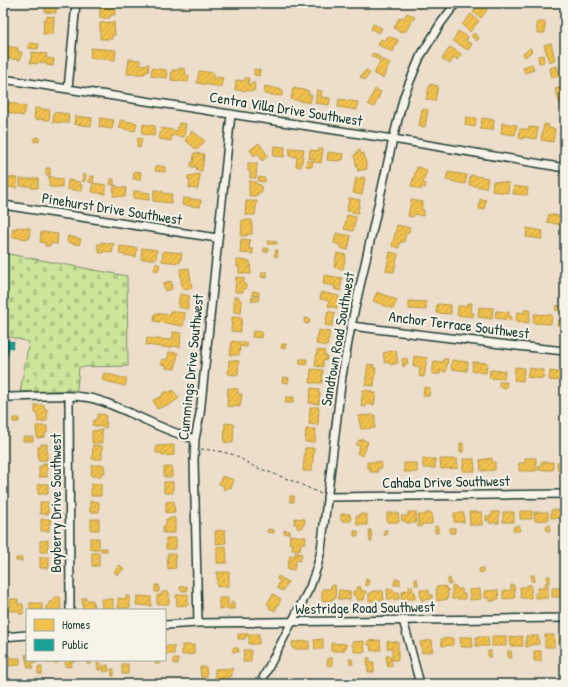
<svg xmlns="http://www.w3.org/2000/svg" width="568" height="687" viewBox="0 0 568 687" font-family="'Patrick Hand',sans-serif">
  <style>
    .cemetery { fill: url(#cemetery-stones); stroke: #769168 }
    .homes { fill: url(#homes-hatch); stroke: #b39946 }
    .public { fill: url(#public-hatch); stroke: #19847a }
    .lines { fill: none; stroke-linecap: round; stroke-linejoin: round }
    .minor-casing { stroke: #1f3d34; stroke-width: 10 }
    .path { stroke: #1f3d34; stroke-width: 1; stroke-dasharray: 3 3; stroke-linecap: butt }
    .minor { stroke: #f7f3e8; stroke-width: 7 }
    .labels { text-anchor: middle; stroke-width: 4; stroke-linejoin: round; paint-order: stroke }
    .street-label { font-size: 15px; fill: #1f3d34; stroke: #f7f3e8 }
  </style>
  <defs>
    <pattern id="cemetery-stones" width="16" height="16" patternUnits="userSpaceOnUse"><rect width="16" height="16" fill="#cde59b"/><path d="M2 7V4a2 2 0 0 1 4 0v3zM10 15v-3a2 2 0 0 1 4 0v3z" fill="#b0c586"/></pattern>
    <pattern id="homes-hatch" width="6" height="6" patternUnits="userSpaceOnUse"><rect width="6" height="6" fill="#f2c14e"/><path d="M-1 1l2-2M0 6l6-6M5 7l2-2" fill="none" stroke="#cfa745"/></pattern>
    <pattern id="public-hatch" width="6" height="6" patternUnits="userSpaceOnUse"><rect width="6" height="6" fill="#17a398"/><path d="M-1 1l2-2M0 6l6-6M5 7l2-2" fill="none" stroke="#14867d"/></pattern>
  </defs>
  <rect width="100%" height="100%" fill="#edddcb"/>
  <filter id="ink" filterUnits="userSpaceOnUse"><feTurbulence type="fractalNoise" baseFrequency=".025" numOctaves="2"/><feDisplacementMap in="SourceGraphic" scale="8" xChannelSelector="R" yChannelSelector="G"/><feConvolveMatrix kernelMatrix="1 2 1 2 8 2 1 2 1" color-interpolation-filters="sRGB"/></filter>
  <g filter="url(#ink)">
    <path class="cemetery" d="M3 253 127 276 128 366 79 367 77 390 20 392 29 342 3 335Z"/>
    <path class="homes" d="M46 3H56V13L45 12Z
      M103 3H112V6H115V15H110V18H100V5H103Z
      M416 3H424L420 9 415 5Z
      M480 3 489 4 486 9 487 10 481 18 473 12Z
      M544 3H553L554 8H544Z
      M407 13 415 17 405 32 403 30 401 32 394 28 399 18 400 19 402 17 404 18Z
      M471 14 479 21 470 32 462 25Z
      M47 16 54 17 53 34H43L44 19 46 20Z
      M114 22 115 35H112V39H100V23Z
      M537 22H545V33H537Z
      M373 24 382 28 379 33 371 29Z
      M458 31 468 37 466 41 472 44 468 50 453 41Z
      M474 33 479 38 477 41 471 36Z
      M388 36 398 40 393 52 378 45 381 39 385 41Z
      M29 43 39 44 38 49 28 48Z
      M551 43 555 60 549 62 544 45Z
      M7 46 18 48V52H22L20 60 5 58Z
      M450 47 461 54 457 60 454 57 450 64 442 59Z
      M91 48 116 50 115 60 90 58Z
      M530 48 532 51 525 57 523 54Z
      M32 52 47 54 46 58 54 59 53 66 46 65V63L38 62 37 64 30 63Z
      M373 53 380 57 379 60 371 56Z
      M543 55 544 62 539 63 538 56Z
      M129 59 140 60V65L149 64 148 72H145V74H127Z
      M381 59 390 63 383 78 374 74Z
      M532 64 534 70 525 73 523 67Z
      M557 66 560 76 552 78 550 68Z
      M152 68 166 70V73L168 74 167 78 151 76Z
      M179 68 185 69 186 75 189 76 188 82 171 80 172 70H179Z
      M254 69 260 70 259 76 254 75Z
      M366 70 370 73 365 80 360 77Z
      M199 71 214 73 213 79 216 80V77L223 78 221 87 197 83Z
      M245 78H249L248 85H250L251 83H255L254 91 235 90 236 80 245 81Z
      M430 84 438 86 435 101 426 99Z
      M265 86 283 90 282 96 264 94Z
      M565 86V103L560 104 555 89Z
      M293 88 309 91 308 95H312L310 103 291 99Z
      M375 89 381 92 374 107 368 104Z
      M317 90 322 91 321 97 330 98 329 105 315 103Z
      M339 99 358 102 357 110 338 107Z
      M8 102 26 107 23 116 6 112Z
      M35 108 50 110 49 120 34 119Z
      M422 109 428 110 425 127 419 126Z
      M54 112 69 114 68 123 53 122Z
      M75 116 92 118 91 126 74 124Z
      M466 117 476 118 475 127 465 125Z
      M100 118 114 120 112 129 99 127Z
      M482 118 494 120 493 130 480 129Z
      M120 120 137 123 135 131 119 128Z
      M179 123 186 124 184 137 172 135 171 141 159 139 161 128 177 131Z
      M502 123 517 125 515 135 501 133Z
      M143 124 155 126 154 136 142 134Z
      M544 124 549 125 548 128 555 129 553 142 541 140Z
      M529 127 538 128 536 139 523 137V139L519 138 520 129H529Z
      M192 131 205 141 197 150 185 140Z
      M39 137V141L34 142V138Z
      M138 138 142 139 140 148 137 147Z
      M259 143 268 156 262 161 258 153 254 156 250 150Z
      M274 146 285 147 284 157 273 156Z
      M290 148 304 149 301 167 296 166 297 157 289 156Z
      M319 149H323L321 163 314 162V159L309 158 310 150 318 151Z
      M360 150 361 154 364 153 367 169 358 171 354 155 357 154V151Z
      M328 152 344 154 343 160H341L340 161 327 160Z
      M194 153 204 154 202 171 196 170 197 167H191V162L193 163Z
      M307 160 313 161 312 167 306 166Z
      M248 163H257L256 178H250V171H248Z
      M156 165 165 167V172L155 171Z
      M417 167 427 170 423 183 426 184 425 188 421 187V190L411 186Z
      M46 168H50V175H46Z
      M134 171 141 172 140 180 133 179Z
      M448 172 467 175 465 184 446 180Z
      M83 174 86 175 85 181H82Z
      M195 174 200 175 198 189 189 188 190 180H188V176L194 175Z
      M470 175 488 178 486 188 469 185Z
      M49 176 53 177V178L62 179V187H49Z
      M90 176H94L93 183 89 182Z
      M3 177 17 178V188L7 187V185L3 183Z
      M259 177 265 178V182L258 181Z
      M361 177 365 178 362 195 353 193 356 178 360 179Z
      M33 178H38V188H31L32 186H20V179H34Z
      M111 179H114V185L110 184Z
      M68 180 80 182V185H82L81 191 67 189Z
      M249 181 256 182V184L261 185 262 193H257V196H249Z
      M493 181 509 183 508 193 492 191Z
      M93 183 106 185 105 194 92 192Z
      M114 185 117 186V187L126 188 125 197 113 196Z
      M514 186 528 188 527 195 513 194Z
      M154 190 163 191 162 193 172 194 171 203 153 201Z
      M134 191 150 193 149 200 133 198Z
      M183 198 201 200 200 207 182 205Z
      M349 198 360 200 358 213 347 211Z
      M480 199 486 200 484 210 479 209Z
      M411 200 423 202 421 209 424 210 423 216 414 214 413 217 408 216Z
      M246 201H257L255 215H245Z
      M549 214 564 217 562 225 547 222Z
      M347 215 356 217 353 231 344 229Z
      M242 220H252V234H247V236H241Z
      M397 225 410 228 408 234 406 233 404 242H400L399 248 392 246Z
      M17 227 30 228 29 239 12 237 13 228 17 229Z
      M527 228 543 231 542 239 526 237Z
      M41 232 58 234 57 244 50 243V246H45V243L40 242Z
      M336 233 351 236 348 250 340 248 341 245 334 243Z
      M564 233H565V245H562Z
      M68 236 81 239 79 245 67 242Z
      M241 239 250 240 249 249H253V254L240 253Z
      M268 241 277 242V244H268Z
      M101 242 114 244 112 253 103 251V253H99L100 249 97 248 98 244H101Z
      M120 246 137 248 136 257 119 254Z
      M142 248 157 250 156 259H141Z
      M264 248H268V252H264Z
      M276 250H278L277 257 274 256Z
      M163 251 182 253 180 263 162 261Z
      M390 252 398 254 394 272 386 271Z
      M337 253 346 255 343 269 334 267Z
      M237 260 250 261 251 274 239 273V267H237Z
      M156 263 160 265 158 271 154 270Z
      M189 268 192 288 182 289 180 269Z
      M262 272H267V278L261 277Z
      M324 275 342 278 340 291 334 289 335 286 323 284Z
      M236 277 244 278V284L246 285V289H243V292H235Z
      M171 281 172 289 165 291 163 283Z
      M253 291 259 292V296L252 295Z
      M321 292 339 296 337 308 328 306 329 301 320 299Z
      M377 292 397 300 393 309 373 301Z
      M180 294 190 296 187 304H188V309L178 307Z
      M234 297H239V300L242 301 241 313 234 312Z
      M252 297H259L258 301H251Z
      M409 301 426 302V310L409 309Z
      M467 303H472L471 313H474L473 317 457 315 458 306H466Z
      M437 304 451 305V314L436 313Z
      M557 305 560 306 559 311 555 310Z
      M479 307 493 308 492 319 478 317Z
      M524 310H530L529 323 516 321 517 312 524 313Z
      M170 311 185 313 183 326 154 321 155 313 169 315Z
      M328 311 335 313 332 326 325 325Z
      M496 311 509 312V316H511V320L495 318Z
      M534 314 552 315 551 324 533 323Z
      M232 317 242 318 240 332 231 331Z
      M562 317 565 318V327L557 325 558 320 561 321Z
      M304 321a3 3 0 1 1 6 0a3 3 0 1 1-6 0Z
      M319 330 330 332 327 346 316 344Z
      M253 331 262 332 261 338 252 337Z
      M173 332 181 333 180 347 171 346V348L146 345 147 338 170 340V339H173Z
      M232 341 247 343V347L240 346 239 355H230Z
      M282 344H286L285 349 281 348Z
      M317 350 325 351 324 355 327 356 326 361 323 360V367L315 366Z
      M396 350 398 363 390 365 389 362 385 363 383 353Z
      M169 352 178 353 175 369 166 368V365L161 364 162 359 166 360 167 358H168Z
      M414 356 427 358 424 377 419 376 420 367 413 366Z
      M407 358 408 364H405V366L403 367 402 359Z
      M300 359H307V365L300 364Z
      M444 359H448L446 372 440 371V374H432L434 361 443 362Z
      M229 360 239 361 238 375 228 374Z
      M452 360 468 362 467 371 451 369Z
      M473 362 487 363 486 373 472 371Z
      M368 364 374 365 373 368H376L374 386 365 385Z
      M515 367 524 368 523 381 514 380Z
      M529 368 544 370 543 379 527 377Z
      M311 369 323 370 322 383H310Z
      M490 370 505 371 504 379 489 378Z
      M550 371 564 373V381L549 380Z
      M104 373 127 379 125 386 102 380Z
      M283 377 289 378 288 383 282 382Z
      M499 382H507L506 388 499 387Z
      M424 387 430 388 429 396H423Z
      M228 388 238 389V394H242L240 407 227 406Z
      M311 388 319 389 318 393H320L319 404 309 403Z
      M173 390 179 398 168 406 167 405 157 409 153 400 163 396 162 394 167 391 168 393Z
      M363 390 372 391V393H376L374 405 366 404V407L361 406Z
      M286 397H294L293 403H285Z
      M35 405H44V409H47V421L38 422 37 413H35Z
      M310 407H319L318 425 309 424Z
      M98 414 106 415 105 422H107L106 428 92 425 94 420H96Z
      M375 415V428L361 429 358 416Z
      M13 418H19V422H13Z
      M225 423 234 424 233 443 224 442Z
      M36 426H47V433H45V437L37 438Z
      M306 429H316L315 442H305Z
      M102 430V443H92V431Z
      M23 437H33V441H23Z
      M362 439 368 442 363 456 357 453 360 446 356 445 359 440 361 441Z
      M460 443H463V452H460Z
      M41 444H47V460H38V447H41Z
      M93 445 102 446V459H92Z
      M174 445V455L162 456V453H156V446Z
      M305 448H314L312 471H303Z
      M492 458V462H495V470L481 471 480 460Z
      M525 458H536V471H519V463H525Z
      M423 459H435V468H423Z
      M440 459H457L458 468 441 469Z
      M463 459H474L475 471H463Z
      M367 462H381L382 468H378V472H370V467L367 468Z
      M541 462H553V470H538V466H541Z
      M557 462H565V471H558Z
      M43 463H47V477H39V466H43Z
      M404 463H417V472H404Z
      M92 465H104L105 473H101V476H91Z
      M164 467H172V477H164Z
      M222 476 234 480 231 488 228 487 226 490 223 489 224 486 219 484Z
      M164 482H173V493H164Z
      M38 484H48V494H38Z
      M91 484H101V496H91Z
      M290 496H294V502H290Z
      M90 501 99 502V512H90Z
      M174 501 175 512 166 513V502Z
      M40 502H48V514H40Z
      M551 510H561L562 512H564V518H551Z
      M520 511H532V519H520Z
      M408 512H416V523H406V521H402L401 516H408Z
      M469 512H482V525H470Z
      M492 512H499V523H489V519L486 521V516H492Z
      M503 512H514V522H503Z
      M534 512H548V520L535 521Z
      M387 513H398L399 522H387Z
      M426 513H432V524H422V526L418 527V515H426Z
      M454 513H464V522H454Z
      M341 514H350L351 521H341Z
      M359 514H367V525H357L356 516H359Z
      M170 518H175V533H163V526H166V519H170Z
      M295 518 305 519 304 525H302V528H297V524H294Z
      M41 519H51V523H49V531H41Z
      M91 519H99V530H91Z
      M550 525V531H547L546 526Z
      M435 526 438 527V533H435Z
      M514 526H520V531H513Z
      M450 528H455V533H450Z
      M268 529 274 530V533L267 532Z
      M225 530 226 543 216 544 215 531Z
      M284 530 290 531 289 534 284 533Z
      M369 530H371L372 542H370Z
      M384 530H387V535H384Z
      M354 531H358V536H354Z
      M290 535 306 537 305 543H301L300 550 292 549 293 544 289 543Z
      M90 538H99V549H90Z
      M166 538H176V549H166Z
      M48 540V552H40V541Z
      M226 546 227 563H217V547Z
      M101 548H107V551H101Z
      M295 552 302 554 300 561 296 560 294 570 287 569 290 555 295 556Z
      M92 553H99V566H92Z
      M167 554H175L176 568 168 569Z
      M40 557H49V568H40Z
      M16 558H22V561H16Z
      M120 565 124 569 117 575 114 571Z
      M483 568V572L480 573 479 569Z
      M217 572H229V586L217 587Z
      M531 575H534L535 581H531Z
      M278 576 288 582 283 591 277 588 280 581 277 579Z
      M547 576H550V582H547Z
      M450 578 451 584 448 585V579Z
      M366 579 369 580 368 586 365 585Z
      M395 579H400V585H394Z
      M415 579H417L418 585H415Z
      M545 583H548V598H535V593H538V588H545Z
      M155 585H159V592H155Z
      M331 585H335L336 598H333V600L322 601V589H331Z
      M511 585H514L515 598 503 599V591L511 590Z
      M527 585H531V598H521L520 587H527Z
      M187 586V591H181L180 587Z
      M409 586H412L413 592H415V599H401L402 592H404V590L409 591Z
      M445 586 446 589H448V599L437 601 436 587Z
      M452 586H456V589H462V594H465V599H452Z
      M357 587H361V591H366L364 600H356V596L353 595V591H357Z
      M552 588H564V597H552Z
      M387 589H393V592H399V599L388 600Z
      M480 589 481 599 470 600 469 590Z
      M339 590 350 591V600L338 599Z
      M420 590H429V595H432V599L421 600Z
      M498 590 499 599H495V601H489V598H485V591Z
      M372 591H383L384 600 369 601V593H372Z
      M162 592H169V604H157V595H162Z
      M188 594V605L177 606 176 595Z
      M273 594 281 599 275 611 269 608 270 606 267 604Z
      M126 596H130V608H118V598L126 599Z
      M137 596 151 597V606L136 605Z
      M54 597H60L61 610H46V606H49V602H53Z
      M82 598H86V600H93L94 610H83Z
      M219 598H228V606H231V602H234V609H219Z
      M10 599H18V604H23V614H19V611H10Z
      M101 599H113V608H102Z
      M30 603H42V610H30Z
      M238 634H259V644H249V636H245V639H238Z
      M545 635H554V647H545Z
      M492 636H506V646H492Z
      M522 636 523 646H511L510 637Z
      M526 636H538L539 644 530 645V646L526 647Z
      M559 636H565V645H559Z
      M460 637H472L473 647H461Z
      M476 637H488L489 646H476Z
      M453 638V645L442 646 441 639Z
      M323 639V649H315L314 640Z
      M380 640 381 650 371 651 370 645H368V641Z
      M432 640 433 651 422 653 420 642Z
      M309 641V649H293L292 642Z
      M364 641 365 652H354V646H352V642Z
      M387 641 398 642V660H392V648H387Z
      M331 643 346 644V648H344V651H331Z
      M182 645H194V654L182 655Z
      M165 646H174V654H165Z
      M233 648H238L239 652H233Z
      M244 650H251V662H243Z
      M488 651H491V657H488Z
      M508 651H511L512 658H508Z
      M534 651H541V661H534Z
      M27 654V660H37L38 662 32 663 33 668H28L25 655Z
      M390 655 392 666 388 667 386 656Z
      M6 656H11V658H20V665L7 666Z
      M328 658H332V666L327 665Z
      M367 658H370V662H374V672H368Z
      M173 659H178V664H174Z
      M349 659H352L353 664H350Z
      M46 660H58V663H47Z
      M65 660H76V661L71 662 72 666 66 667Z
      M86 660H94H91V664H87Z
      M155 660H159V664H155Z
      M97 663H101L102 670H98Z
      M122 664H128V674H122Z
      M108 665 109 671 104 672 103 666Z
      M38 667H42V674H38Z
      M200 667H206L207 677H201Z
      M232 668V676H228L229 681 215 682V669Z
      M111 669H114V676H112Z"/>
    <path class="public" d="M3 340 14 342 13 348 9 347 3 373Z"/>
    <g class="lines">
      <defs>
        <path id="minor" d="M3 79 393 139 565 168
          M68 89 76 3
          M3 205 217 238
          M351 326 517 346 565 351
          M69 396 70 610
          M3 397C30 397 77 392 101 401 133 412 162 431 195 439
          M327 497 565 494
          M403 620 420 684
          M198 623 194 460 195 439 200 414 231 114
          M165 625 198 623 565 618
          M3 637 27 635
          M260 684 310 587 317 567 321 550 342 376 351 326 393 139 404 96 420 57 441 23 456 3"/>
      </defs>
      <use href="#minor" class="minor-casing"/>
      <path class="path" d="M201 449 218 451 235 455 253 466 298 483 321 494"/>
      <use href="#minor" class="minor"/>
    </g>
  </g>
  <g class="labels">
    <g class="street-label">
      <text transform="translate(286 109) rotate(9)" y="5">Centra Villa Drive Southwest</text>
      <text transform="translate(112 209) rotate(9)" y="5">Pinehurst Drive Southwest</text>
      <text transform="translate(459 325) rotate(7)" y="5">Anchor Terrace Southwest</text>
      <text transform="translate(338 339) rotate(-80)" y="5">Sandtown Road Southwest</text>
      <text transform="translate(191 367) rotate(-84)" y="5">Cummings Drive Southwest</text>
      <text transform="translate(446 482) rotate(-1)" y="5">Cahaba Drive Southwest</text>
      <text transform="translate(56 503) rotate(-90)" y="5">Bayberry Drive Southwest</text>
      <text transform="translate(365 608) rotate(-1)" y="5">Westridge Road Southwest</text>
    </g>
  </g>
  <rect width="568" height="687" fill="none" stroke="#f7f3e8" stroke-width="16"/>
  <rect x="8" y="8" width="552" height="671" fill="none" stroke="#1f3d34" stroke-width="1.5" filter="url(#ink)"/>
  <rect x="26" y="609" width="140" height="52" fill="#f7f3e8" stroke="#a1aaa0"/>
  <rect x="34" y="619" width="20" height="12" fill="#f2c14e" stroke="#a1aaa0"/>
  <text x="62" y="629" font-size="12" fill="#1f3d34">Homes</text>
  <rect x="34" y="639" width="20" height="12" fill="#17a398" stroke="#a1aaa0"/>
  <text x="62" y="649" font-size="12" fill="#1f3d34">Public</text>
</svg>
